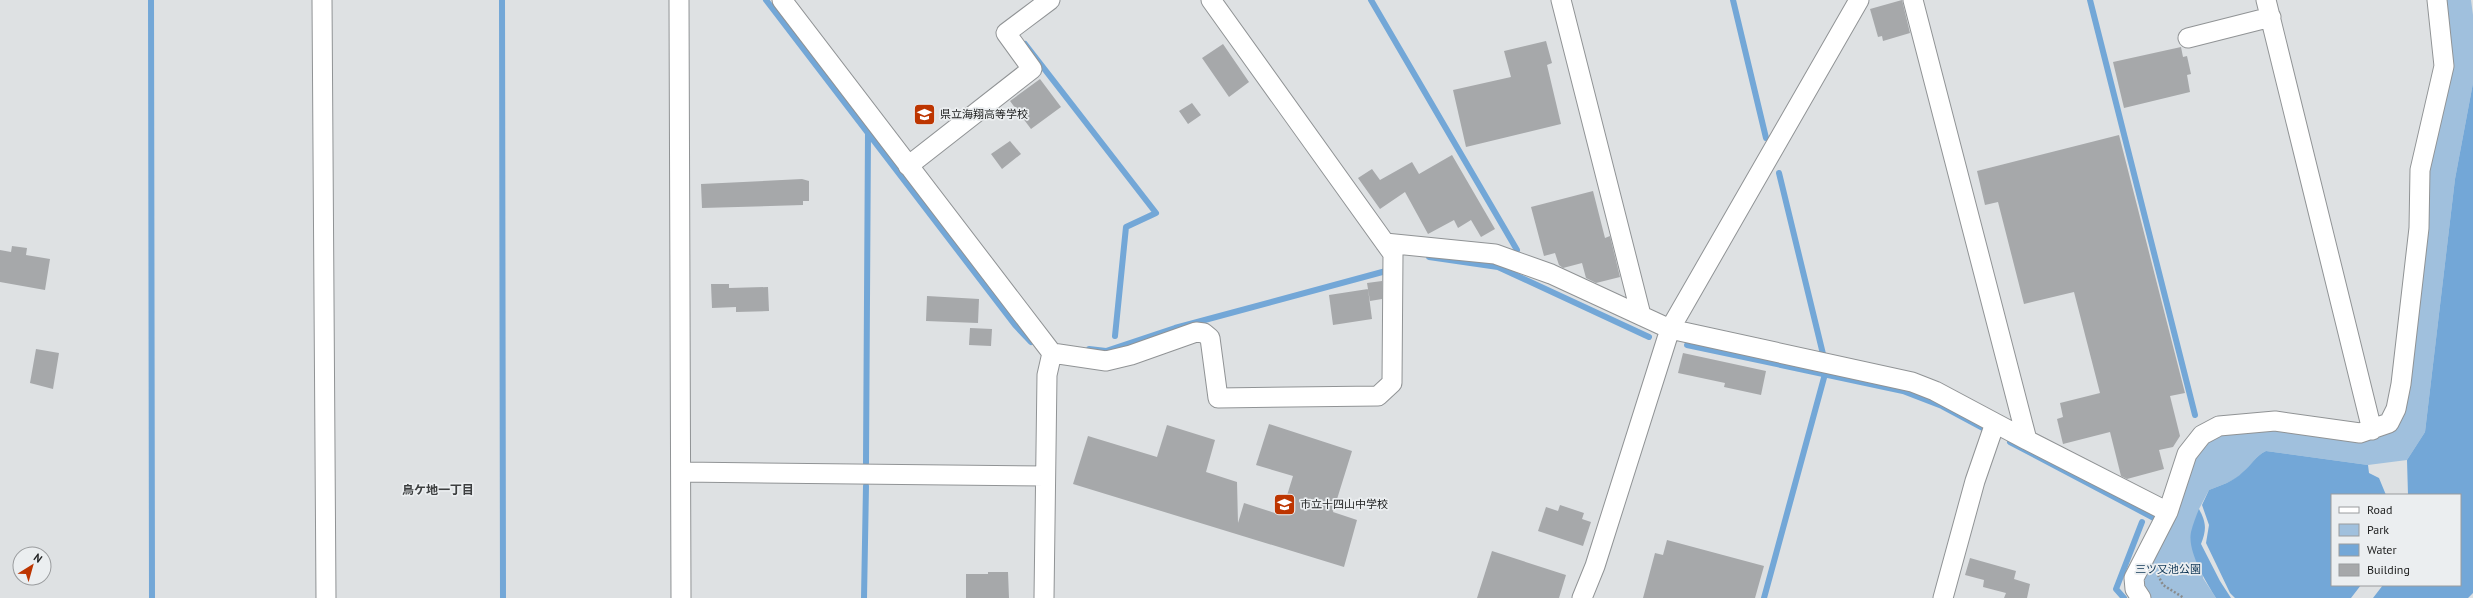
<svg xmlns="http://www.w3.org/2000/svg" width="2473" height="598" viewBox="0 0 2473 598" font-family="'PT Sans','Noto Sans JP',sans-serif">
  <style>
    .green { fill: #a0c0dd }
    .water { fill: #73a7d7 }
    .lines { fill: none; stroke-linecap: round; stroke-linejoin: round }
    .stream { stroke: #73a7d7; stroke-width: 6 }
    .building { fill: #a6a8aa }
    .minor-casing { stroke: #909395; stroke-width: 21 }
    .path { stroke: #898b8c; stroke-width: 2.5; stroke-dasharray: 2 2; stroke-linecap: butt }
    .minor { stroke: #fff; stroke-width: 19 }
    .labels { text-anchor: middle; stroke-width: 3.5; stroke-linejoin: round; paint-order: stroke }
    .poi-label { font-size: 11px; fill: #212222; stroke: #ebeef0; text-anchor: start }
    .park-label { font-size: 11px; fill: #0d3555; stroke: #ebeef0 }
    .neighbourhood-label { font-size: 12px; font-weight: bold; fill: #3c3e3f; stroke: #ebeef0 }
  </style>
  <rect width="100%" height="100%" fill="#dee1e3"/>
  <path class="green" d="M2443 0H2471L2473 15V83L2455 179 2425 432 2407 460 2368 465 2266 451C2255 456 2252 465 2243 473 2233 482 2221 485 2209 490L2199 509 2203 578 2216 598H2150L2137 589 2155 523 2202 446 2215 436 2228 431 2265 429 2389 430Z"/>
  <path class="water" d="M2473 83V593L2468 598H2373L2383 585H2460V495H2408L2407 460 2425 432 2455 179Z
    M2266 451 2368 465 2369 473 2379 478 2386 495H2332V585H2361L2351 598H2235L2230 593 2206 543 2209 525 2202 505 2209 490C2221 485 2233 482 2243 472 2252 465 2255 456 2266 451Z
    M2199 509C2206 522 2207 529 2201 544L2220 581 2231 598H2216C2206 582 2187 551 2191 532 2193 524 2196 516 2199 509Z"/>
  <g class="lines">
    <path class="stream" d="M151 0 152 598
      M502 0 503 598
      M766 0 1015 325 1031 342
      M1371 0 1517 250
      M1733 0 1766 138
      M2090 0 2195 415
      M1025 44 1156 213 1126 227 1115 336
      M1779 173 1823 354
      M1429 257 1498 267 1649 337
      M1687 345 1903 391 1942 406 1983 428
      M1089 349 1106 351 1175 328 1386 271
      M2010 442 2154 518
      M866 463 868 134
      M864 598 866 486
      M1764 598 1825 374
      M2124 598 2116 589 2142 522"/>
  </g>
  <path class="building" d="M1902 0 1910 33 1883 41 1882 36 1878 37 1870 9Z
    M1546 41 1552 63 1547 65 1561 124 1466 147 1453 90 1511 77 1504 51Z
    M1223 44 1249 82 1229 97 1202 58Z
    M2181 47 2183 57 2187 56 2191 74 2187 75 2190 92 2124 108 2113 62Z
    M1040 79 1061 107 1031 129 1010 101Z
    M1192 103 1201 115 1188 124 1179 111Z
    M2119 135 2185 393 2170 396 2180 436 2173 447 2159 450 2164 469 2127 479 2121 476 2110 432 2063 444 2057 419 2063 417 2060 403 2100 393 2074 292 2024 304 1998 202 1985 205 1977 171Z
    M1010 141 1021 154 1002 169 991 154Z
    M1452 155 1495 229 1481 237 1471 220 1458 228 1454 220 1428 234 1405 192 1380 209 1358 178 1372 169 1380 180 1412 162 1419 174Z
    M802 179 809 181V201H803V205L702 208 701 184Z
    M1593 191 1605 238 1610 236 1620 277 1596 283 1586 278 1582 263 1563 268 1559 265 1555 253 1544 256 1531 207Z
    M12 246 27 248 26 255 50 259 45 290 0 282V250L11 252Z
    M1382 281V299L1370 301 1367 283Z
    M711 284H729V288L768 287 769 311 736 312V307L712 308Z
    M1368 289 1372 319 1333 325 1329 295Z
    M927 296 979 299 978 323 926 321Z
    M970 328 992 329 991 346 969 345Z
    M36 349 59 353 53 389 30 383Z
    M1683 353 1766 371 1761 395 1724 387 1725 383 1678 373Z
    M1269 424 1352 451 1333 512 1357 520 1344 567 1073 484 1088 436 1157 457 1167 425 1215 440 1206 472 1237 482 1238 523 1244 503 1281 515 1293 476 1256 465Z
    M1560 505 1584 513 1582 519 1591 522 1583 546 1538 531 1546 507 1558 511Z
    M1667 540 1764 566 1755 598H1643L1655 553 1663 555Z
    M1492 551 1566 575 1559 598H1477Z
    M1970 558 2016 571 2014 579 2030 584 2027 598H2004L2006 593 1983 587 1984 580 1965 575Z
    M988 572H1008L1009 598H966V574H988Z"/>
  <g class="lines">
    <defs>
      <path id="minor" d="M322 0 326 598
        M679 0 681 598
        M782 0 1052 353 1047 375 1044 598
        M1561 0 1641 315
        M1913 0 2027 440 1995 423 1975 481 1943 598
        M2266 0 2372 430
        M2188 38 2271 17
        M908 166 1032 69 1006 33 1050 0
        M1385 243 1495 254 1551 274 1670 329 1912 382 1935 391 1995 423
        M1052 353 1106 361 1131 355 1196 332 1204 333 1210 338 1218 398 1378 396 1392 383 1393 254 1211 0
        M2027 440 2168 512
        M682 472 1045 476
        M1582 598 1595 566 1670 329 1859 0
        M2141 598 2135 589 2134 578 2168 512 2187 454 2202 435 2219 426 2275 421 2360 433 2389 423 2396 409 2401 384 2419 228 2420 170 2444 66 2437 0"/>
    </defs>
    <use href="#minor" class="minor-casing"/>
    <path class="path" d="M2158 575 2163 585 2184 598"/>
    <use href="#minor" class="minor"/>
  </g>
  <defs>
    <symbol id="school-square" viewBox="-11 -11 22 22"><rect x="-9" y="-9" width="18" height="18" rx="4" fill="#bd3500" stroke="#ebeef0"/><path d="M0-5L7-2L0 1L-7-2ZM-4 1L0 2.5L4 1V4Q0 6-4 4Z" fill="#fff"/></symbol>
  </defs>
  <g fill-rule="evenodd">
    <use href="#school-square" x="912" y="102" width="25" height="25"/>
    <use href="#school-square" x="1272" y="492" width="25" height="25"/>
  </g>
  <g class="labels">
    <g class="poi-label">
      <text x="940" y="118">県立海翔高等学校</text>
      <text x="1300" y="508">市立十四山中学校</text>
    </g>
    <g class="park-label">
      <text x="2168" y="573">三ツ又池公園</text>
    </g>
    <g class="neighbourhood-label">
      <text x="438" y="494">鳥ケ地一丁目</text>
    </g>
  </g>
  <rect x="2331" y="494" width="130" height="92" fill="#ebeef0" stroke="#9a9c9e"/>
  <rect x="2339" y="507" width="20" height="6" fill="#ffffff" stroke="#9a9c9e"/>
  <text x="2367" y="514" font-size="12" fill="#212222">Road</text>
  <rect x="2339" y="524" width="20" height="12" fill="#a0c0dd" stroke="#9a9c9e"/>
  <text x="2367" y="534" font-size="12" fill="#212222">Park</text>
  <rect x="2339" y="544" width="20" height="12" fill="#73a7d7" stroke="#9a9c9e"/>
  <text x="2367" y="554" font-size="12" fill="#212222">Water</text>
  <rect x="2339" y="564" width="20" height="12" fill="#a6a8aa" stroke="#9a9c9e"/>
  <text x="2367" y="574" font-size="12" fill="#212222">Building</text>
  <g transform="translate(32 566) rotate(37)"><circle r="19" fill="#ebeef0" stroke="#9a9c9e"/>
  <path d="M0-3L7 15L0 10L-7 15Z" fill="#bd3500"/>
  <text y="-6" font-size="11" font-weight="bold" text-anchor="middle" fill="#212222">N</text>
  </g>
</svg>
